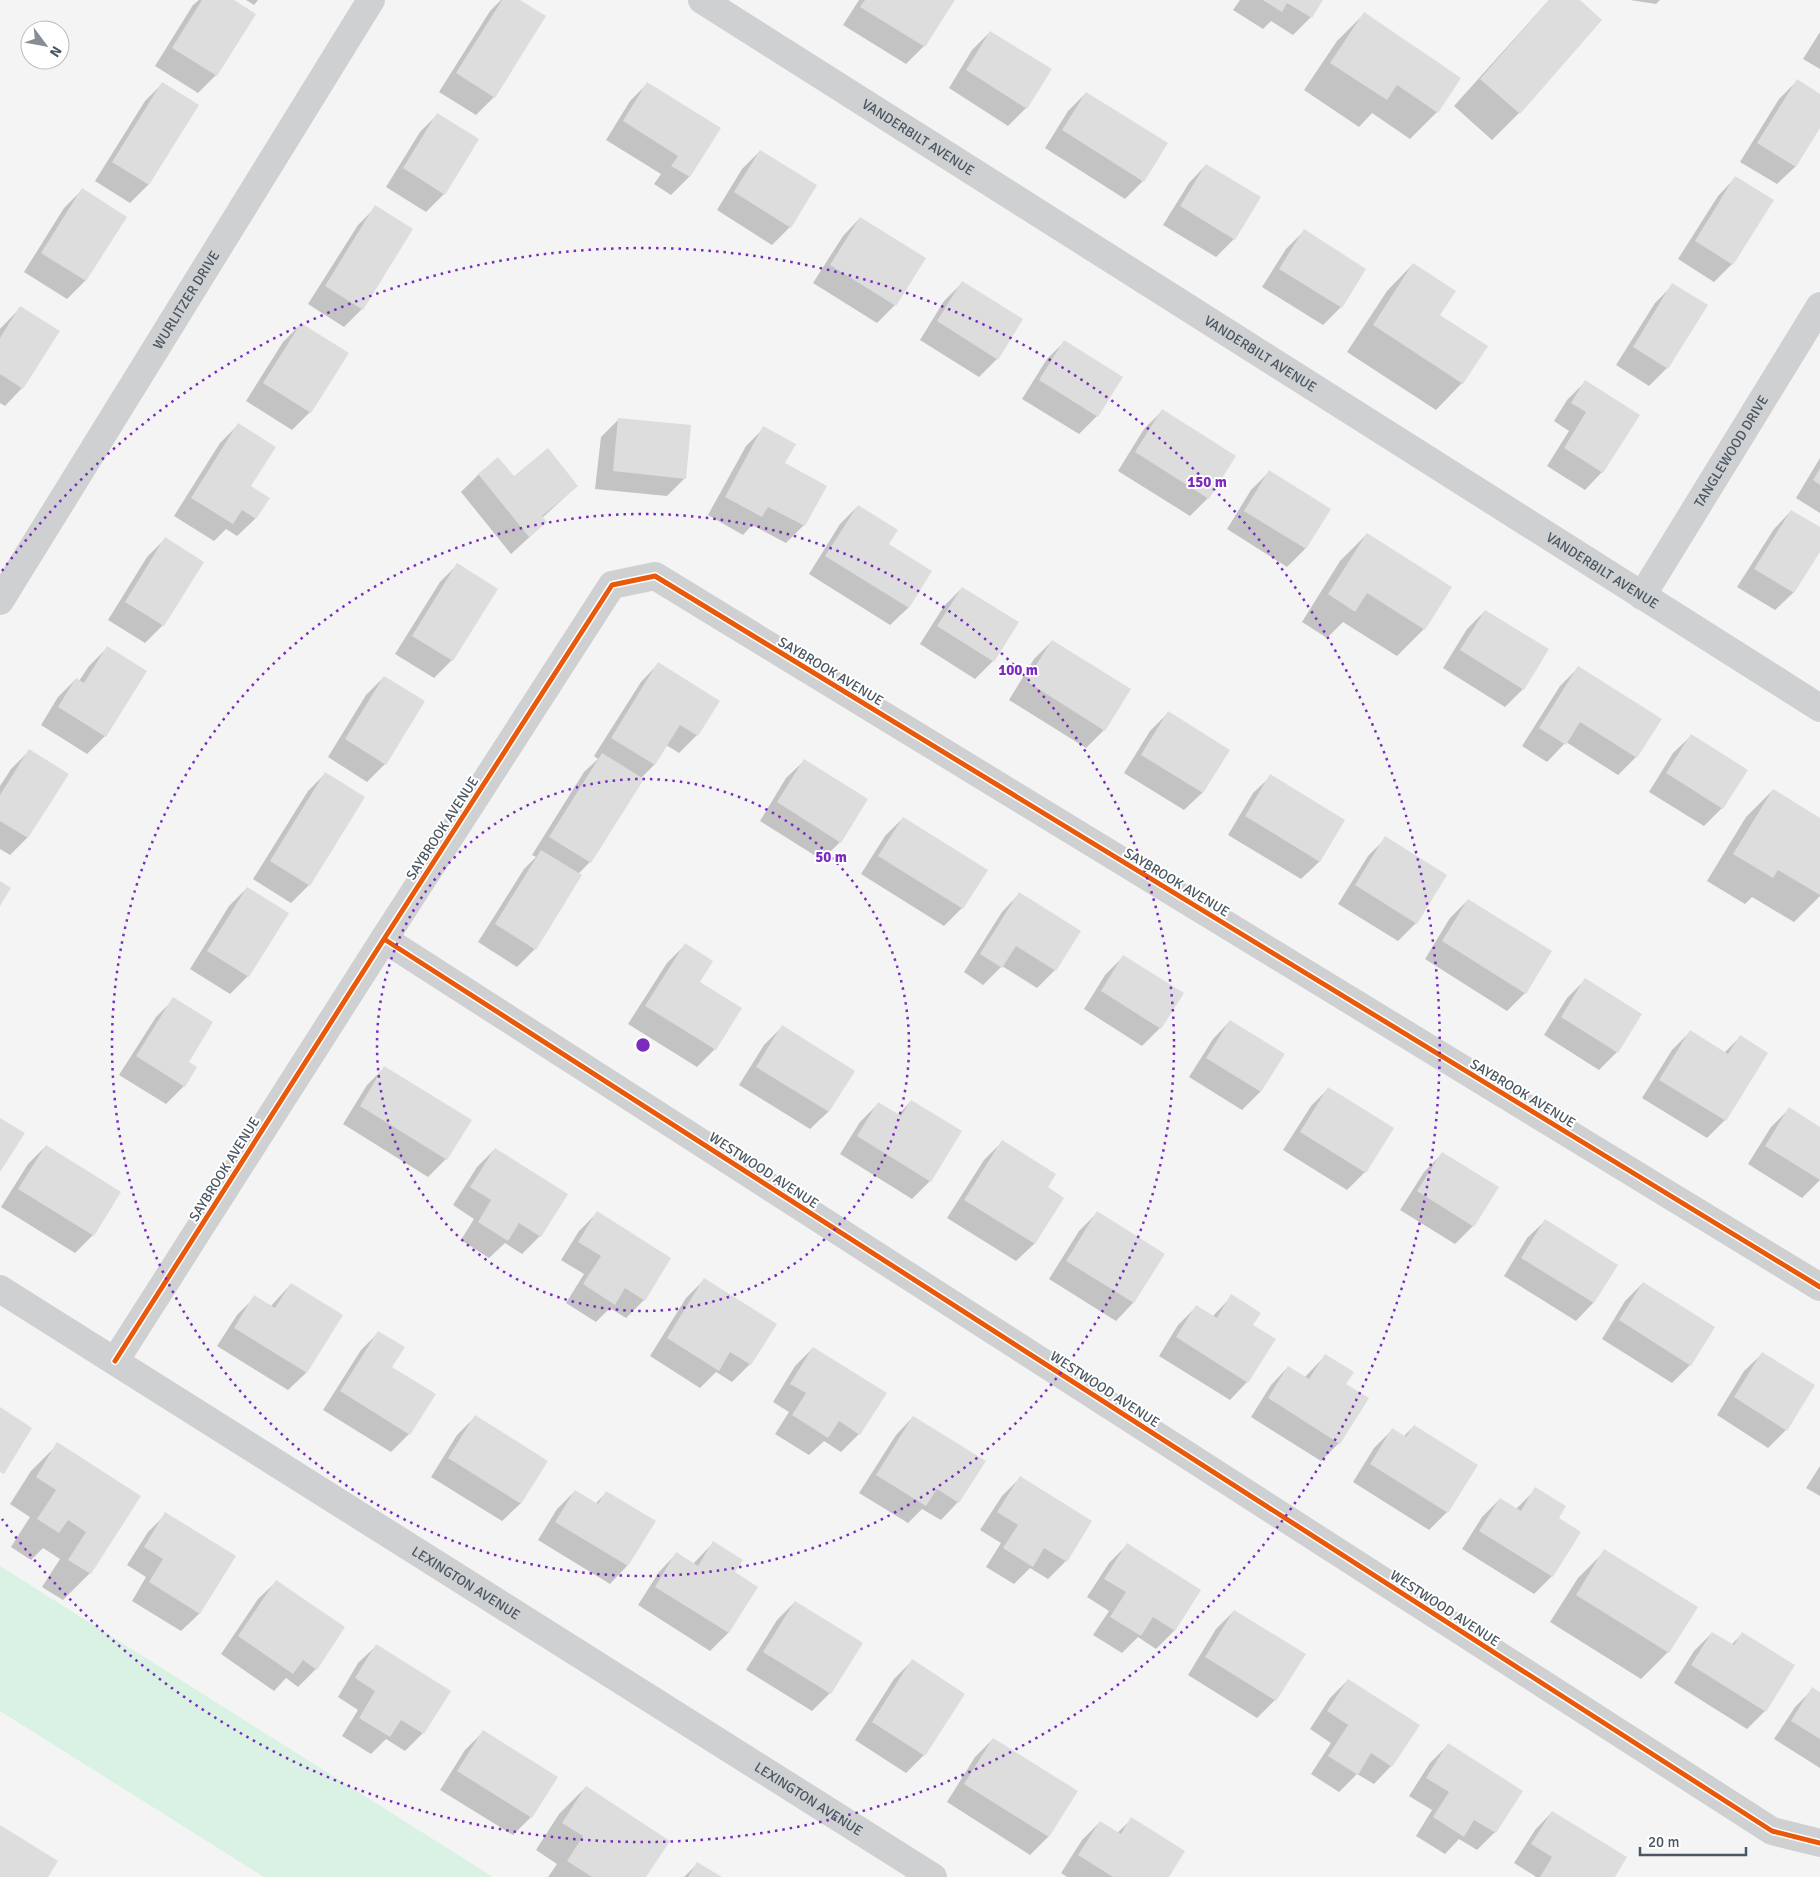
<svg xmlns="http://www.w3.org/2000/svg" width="1820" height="1877" viewBox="0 0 1820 1877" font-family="Signika,sans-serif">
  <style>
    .green { fill: #d9f2e3 }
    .shadow { fill: #0003 }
    .building { fill: #ddddde }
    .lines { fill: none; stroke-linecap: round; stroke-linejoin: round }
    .minor { stroke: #ced0d2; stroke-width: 28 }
    .cycleway-casing { stroke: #fff; stroke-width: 8 }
    .cycleway { stroke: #e8590c; stroke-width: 5 }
    .ring { fill: none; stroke: #7b2cbf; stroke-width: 2.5; stroke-dasharray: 2.5 5 }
    .labels { text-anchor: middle; stroke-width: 4; stroke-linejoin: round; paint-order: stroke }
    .street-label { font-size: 14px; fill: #4a5661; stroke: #fff }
    .centre { fill: #7b2cbf; stroke: #fff; stroke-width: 2.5 }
    .ring-label { font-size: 15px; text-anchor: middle; font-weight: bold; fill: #7b2cbf; stroke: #fff; stroke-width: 4; stroke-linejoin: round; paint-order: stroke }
  </style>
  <rect width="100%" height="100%" fill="#f4f4f4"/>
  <path class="green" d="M0 1566 493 1877H264L0 1711Z"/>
  <path class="shadow" d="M199 0H231L216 75 198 93 155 66 193 5Z
    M246 0H258L254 5Z
    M501 0H518L494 97 476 115 439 92 490 11Z
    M859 0H953L924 46 906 64 843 25Z
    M1240 0H1322L1311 17 1293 35 1271 21 1263 29 1233 10Z
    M1549 0H1578L1600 20 1519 113 1492 140 1454 106Z
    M1630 0H1660L1656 4Z
    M1364 14 1459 78 1437 112 1410 139 1372 113 1359 127 1304 90 1337 41Z
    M990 32 1026 108 1008 126 949 88 972 50Z
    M1820 32V69L1803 59Z
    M1797 81 1820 95V126L1795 167 1777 184 1740 162 1779 99Z
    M163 83 198 105 148 185 130 203 95 181 145 101Z
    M647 84 719 128 689 177 671 195 654 184 661 174 606 140 630 101Z
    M1086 93 1143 181 1125 199 1045 148 1068 111Z
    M438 114 444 194 426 212 386 187 420 132Z
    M760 151 790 227 772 245 717 210 742 169Z
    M1206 165 1234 239 1216 257 1163 225 1189 183Z
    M1735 178 1732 264 1714 282 1678 259 1718 196Z
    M82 190 125 217 85 281 67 299 24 272 64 208Z
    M376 207 362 309 344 327 308 304 358 225Z
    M860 218 895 305 877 323 813 283 843 236Z
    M1304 231 1341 307 1323 325 1262 287 1286 249Z
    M1413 264 1439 315 1462 383 1436 410 1347 352 1387 291Z
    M962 283 997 359 979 377 920 340 944 301Z
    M1673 285 1706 306 1667 368 1649 386 1616 365 1655 303Z
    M20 308 22 388 5 406 0 403V329Z
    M301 324 310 412 292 430 246 401 283 342Z
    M1064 342 1122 377 1097 416 1079 434 1022 399 1047 359Z
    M1585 382 1602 472 1585 490 1547 466 1569 431 1554 421 1567 400Z
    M1162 411 1208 498 1190 516 1118 471 1144 429Z
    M619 419 685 478 667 496 595 489 601 437Z
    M238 425 250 487 268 498 255 519 237 536 226 529 214 541 174 516 220 443Z
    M764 428 783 463 825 487 804 525 786 543 752 525 743 535 708 515 746 446Z
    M1820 458V513L1796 498Z
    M1269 472 1329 510 1305 549 1287 567 1227 529 1251 490Z
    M479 474 514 478 577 486 542 518 546 522 511 554 461 492Z
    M858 506 887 544 931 571 908 608 890 625 809 574 840 524Z
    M1791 511 1820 529V549L1793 593 1775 610 1737 587 1774 529Z
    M1367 534 1450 587 1424 629 1397 656 1343 622 1327 638 1302 622 1340 561Z
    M165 539 163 625 145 643 108 620 147 557Z
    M458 564 497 589 452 660 434 678 395 654 440 582Z
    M962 588 993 661 975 679 920 644 944 606Z
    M1485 611 1523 689 1505 707 1443 668 1467 629Z
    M1052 641 1104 730 1086 748 1009 700 1034 659Z
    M107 648 145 672 105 736 87 754 41 725 58 697 76 679 79 681 89 666Z
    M658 664 718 701 697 735 679 753 666 745 654 765 640 779 590 862 578 874 535 949 517 967 478 942 524 869 536 857 532 855 584 772 598 759 594 756 641 682Z
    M1578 668 1636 757 1618 775 1566 742 1547 762 1522 746 1560 686Z
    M384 677 385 764 367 782 328 757 366 695Z
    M1168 713 1228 750 1202 793 1184 810 1124 773 1150 731Z
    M1691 736 1722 808 1704 826 1649 792 1673 753Z
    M29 751 27 838 10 855 0 849V786L11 769Z
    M804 761 840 842 822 860 760 821 786 778Z
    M326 773 309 885 291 903 253 879 308 791Z
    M1271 776 1344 820 1319 862 1301 879 1228 835 1253 793Z
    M1773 790 1820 819V896L1794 922 1752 897 1745 904 1707 881 1746 817Z
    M903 818 962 908 944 926 861 874 885 836Z
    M1386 838 1446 875 1416 923 1398 941 1338 904 1368 856Z
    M247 888 248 976 230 994 190 969 229 906Z
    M1019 894 1055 970 1037 988 1002 966 983 985 964 972 1002 912Z
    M1468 900 1525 993 1507 1011 1425 959 1450 918Z
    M685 945 699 982 715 1049 697 1067 628 1024 667 963Z
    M1123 957 1160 1028 1142 1046 1084 1009 1105 975Z
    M1585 980 1617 1052 1599 1070 1544 1035 1567 998Z
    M174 999 187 1062 184 1086 166 1104 119 1075 156 1017Z
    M1230 1021 1283 1054 1260 1092 1242 1110 1189 1077 1213 1039Z
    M782 1027 853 1071 828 1112 810 1129 739 1085 764 1045Z
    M1690 1032 1724 1053 1740 1037 1766 1054 1725 1120 1707 1138 1642 1098 1672 1050Z
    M385 1067 446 1159 428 1177 343 1124 367 1085Z
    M1329 1088 1365 1172 1347 1190 1283 1150 1311 1106Z
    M911 1101 930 1181 912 1199 840 1154 860 1122 878 1104 897 1116Z
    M1789 1109 1820 1129V1180L1802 1198 1748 1164 1771 1127Z
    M1002 1142 1046 1188 1062 1198 1034 1244 1016 1261 947 1218 984 1160Z
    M46 1146 120 1192 93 1235 75 1253 1 1207 28 1164Z
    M495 1149 540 1236 522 1254 505 1243 489 1258 461 1240 474 1219 453 1205 477 1167Z
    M1442 1154 1473 1226 1455 1244 1400 1210 1424 1172Z
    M597 1213 644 1300 626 1318 610 1308 596 1322 566 1303 584 1274 561 1260 579 1231Z
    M1097 1213 1133 1303 1116 1321 1049 1279 1079 1231Z
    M1545 1221 1617 1265 1593 1303 1576 1321 1504 1276 1527 1238Z
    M704 1280 750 1364 732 1382 716 1372 700 1388 650 1356 686 1298Z
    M1643 1283 1690 1365 1672 1383 1602 1339 1625 1301Z
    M291 1284 341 1316 306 1373 288 1390 217 1346 237 1315 255 1297 270 1307Z
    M1232 1296 1252 1325 1247 1382 1230 1400 1159 1356 1178 1325 1196 1307 1212 1317Z
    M379 1332 390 1367 409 1434 391 1452 323 1410 361 1350Z
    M813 1348 859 1434 841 1452 824 1441 809 1455 775 1434 789 1412 773 1402 795 1366Z
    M1762 1354 1786 1430 1768 1448 1717 1415 1744 1371Z
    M1325 1356 1339 1443 1321 1461 1251 1417 1271 1385 1288 1367 1304 1378Z
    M475 1417 546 1461 520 1504 502 1521 431 1477 457 1435Z
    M913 1417 958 1502 941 1520 922 1509 908 1523 859 1493 896 1435Z
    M1414 1426 1447 1512 1429 1530 1353 1482 1374 1448 1392 1430 1403 1437Z
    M58 1444 139 1496 90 1573 63 1600 42 1587 60 1559 43 1548 31 1560 11 1547 30 1517 10 1504 31 1471Z
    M1820 1466V1496L1806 1488Z
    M1020 1478 1090 1522 1066 1561 1048 1579 1030 1568 1014 1584 986 1567 1001 1543 980 1530 1002 1496Z
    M1536 1489 1557 1518 1552 1576 1534 1594 1462 1549 1482 1517 1500 1499 1516 1509Z
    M575 1491 595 1504 606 1493 627 1566 610 1584 538 1540 557 1509Z
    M166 1514 234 1557 199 1614 181 1631 132 1601 146 1577 127 1565 148 1532Z
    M713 1543 733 1573 756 1588 728 1633 710 1651 638 1605 659 1572 676 1554 693 1564Z
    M1127 1545 1199 1590 1174 1631 1156 1649 1138 1637 1122 1653 1093 1635 1109 1611 1087 1597 1109 1563Z
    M1605 1551 1668 1652 1641 1679 1550 1622 1578 1578Z
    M276 1582 316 1669 298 1687 286 1678 274 1691 221 1654 258 1599Z
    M795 1602 830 1693 812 1711 746 1670 777 1620Z
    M1234 1611 1275 1700 1257 1718 1188 1675 1216 1629Z
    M1712 1633 1731 1645 1742 1634 1765 1711 1747 1729 1674 1683 1694 1651Z
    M376 1646 423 1733 405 1751 386 1739 371 1754 342 1736 358 1710 338 1697 358 1663Z
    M912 1661 924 1755 906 1773 855 1740 894 1679Z
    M1348 1680 1391 1766 1374 1784 1357 1774 1339 1792 1311 1774 1331 1743 1310 1729 1330 1698Z
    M1813 1689 1820 1693V1768L1774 1739 1795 1707Z
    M483 1732 531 1817 513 1835 440 1790 465 1750Z
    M993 1739 1076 1792 1048 1837 1030 1855 947 1802 975 1757Z
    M1448 1745 1521 1791 1495 1832 1477 1850 1459 1839 1445 1854 1416 1836 1432 1810 1409 1796 1430 1763Z
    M586 1787 645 1877H548L557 1864 536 1850 559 1814Z
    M1552 1812 1613 1877H1535V1876L1514 1863 1535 1830Z
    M1132 1819 1167 1877H1067L1061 1873 1082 1840 1100 1822 1117 1833Z
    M698 1863 720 1877H684Z"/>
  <path class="building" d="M202 0H234L256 14 217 76 172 48Z
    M502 0H520L546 16 495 98 456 73Z
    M865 0H955L925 47 860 7Z
    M1263 0H1323L1312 18 1287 3 1282 12Z
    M1549 0H1580L1602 20 1520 114 1480 79Z
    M1364 12 1461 78 1438 113 1397 85 1387 100 1330 63Z
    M990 31 1052 69 1027 109 966 70Z
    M1797 79 1820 94V128L1796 167 1757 143Z
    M162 82 199 105 149 185 112 162Z
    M647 82 721 128 690 177 671 166 678 156 623 121Z
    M1086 92 1168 143 1144 182 1062 130Z
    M437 113 479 139 445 195 403 168Z
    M760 150 817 185 791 228 734 192Z
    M1206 164 1261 197 1235 240 1180 206Z
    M1735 176 1774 200 1733 265 1695 241Z
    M82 188 127 217 86 281 41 253Z
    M375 205 413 229 363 310 325 286Z
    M860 217 926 258 896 306 830 265Z
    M1304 229 1366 269 1342 308 1279 269Z
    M1413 263 1456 291 1440 315 1488 346 1463 384 1373 325Z
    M962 281 1023 319 998 360 937 321Z
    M1672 283 1708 305 1668 369 1633 347Z
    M20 306 60 331 23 389 0 374V338Z
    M301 323 349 353 311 413 263 383Z
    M1064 340 1123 377 1098 417 1039 380Z
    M1585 380 1640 415 1603 473 1564 448 1586 412 1571 403Z
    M1162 409 1236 456 1209 499 1135 452Z
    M618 418 691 425 686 479 613 471Z
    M238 423 276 447 251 486 270 498 256 519 242 510 233 524 191 498Z
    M763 426 796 444 785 463 827 486 805 526 768 507 762 517 725 497Z
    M548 448 578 486 542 516 547 522 529 537 478 474 498 457 514 476Z
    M1820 468V485L1813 480Z
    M1269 470 1331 509 1306 549 1244 511Z
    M858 505 898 530 889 544 932 571 909 608 825 556Z
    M1791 510 1820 527V552L1794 593 1754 569Z
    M1367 533 1452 587 1425 630 1367 593 1355 612 1328 594Z
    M165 537 204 562 164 626 125 602Z
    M457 563 498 589 453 661 412 636Z
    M962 587 1019 622 994 662 937 626Z
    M1485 610 1549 649 1524 690 1460 650Z
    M1052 640 1131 689 1105 731 1026 681Z
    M107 646 147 671 106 737 58 707 76 678 84 683Z
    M658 662 720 701 698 736 680 725 655 765 611 738Z
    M1578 666 1662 719 1637 758 1580 722 1566 745 1539 728Z
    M384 676 425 701 386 765 345 739Z
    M1168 711 1230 750 1203 793 1141 755Z
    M1691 734 1748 770 1723 809 1666 773Z
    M29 749 69 774 28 838 0 821V795Z
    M602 753 644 779 591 863 549 837Z
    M804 759 868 799 841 843 777 802Z
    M325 772 365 797 310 886 270 861Z
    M1270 774 1345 820 1320 862 1245 816Z
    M1773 789 1820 818V895L1778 870 1773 878 1733 854Z
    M903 817 988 870 963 909 878 856Z
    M1385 836 1447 875 1417 924 1355 885Z
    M541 850 582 875 536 950 495 924Z
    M0 881 11 888 0 906Z
    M247 887 289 913 249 977 207 951Z
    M1019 892 1081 931 1056 971 1016 946 1002 968 980 954Z
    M1468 899 1552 951 1526 994 1442 941Z
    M685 943 713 961 700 982 742 1008 716 1050 645 1006Z
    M1123 955 1184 993 1161 1029 1101 991Z
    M1585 978 1642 1014 1618 1053 1561 1017Z
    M173 997 213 1022 189 1062 197 1067 185 1087 136 1056Z
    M1230 1020 1285 1054 1261 1092 1206 1058Z
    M782 1025 855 1071 829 1112 756 1067Z
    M1690 1030 1728 1054 1740 1035 1768 1053 1726 1121 1659 1080Z
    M384 1066 472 1120 447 1160 360 1106Z
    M1328 1087 1394 1128 1366 1173 1300 1132Z
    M911 1100 962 1131 931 1182 857 1136 878 1102 901 1116Z
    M1789 1107 1820 1127V1180L1765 1146Z
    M0 1118 25 1133 0 1172Z
    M1002 1140 1056 1174 1048 1187 1064 1198 1035 1244 964 1200Z
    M46 1145 121 1192 94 1236 18 1189Z
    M495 1148 568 1194 541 1237 519 1223 508 1241 478 1222 491 1200 470 1187Z
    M1442 1152 1499 1187 1474 1227 1417 1191Z
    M597 1211 671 1258 645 1301 625 1288 615 1305 583 1284 601 1256 578 1242Z
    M1097 1211 1165 1254 1134 1303 1066 1261Z
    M1545 1219 1618 1265 1594 1303 1521 1258Z
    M704 1278 777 1324 751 1365 730 1352 719 1371 667 1338Z
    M1643 1282 1715 1327 1691 1366 1619 1320Z
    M291 1283 343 1315 307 1373 234 1328 254 1295 275 1308Z
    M1231 1294 1261 1313 1253 1325 1276 1339 1248 1383 1176 1337 1196 1305 1217 1318Z
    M378 1331 405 1347 392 1367 436 1394 410 1435 340 1391Z
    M813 1347 887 1393 860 1435 839 1421 828 1438 792 1415 806 1393 790 1384Z
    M1762 1352 1815 1385 1787 1431 1734 1397Z
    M1325 1354 1354 1372 1346 1384 1369 1398 1340 1444 1268 1398 1288 1366 1309 1379Z
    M0 1407 32 1428 4 1474 0 1472Z
    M475 1415 548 1461 521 1504 448 1458Z
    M913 1416 986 1461 959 1503 937 1489 926 1506 876 1475Z
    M1414 1425 1478 1465 1448 1513 1370 1464 1392 1428 1406 1437Z
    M57 1442 141 1496 91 1574 68 1560 86 1532 68 1520 59 1533 37 1519 56 1490 36 1477Z
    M1020 1476 1092 1521 1067 1562 1044 1548 1033 1567 1003 1548 1018 1525 997 1512Z
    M1535 1487 1566 1506 1559 1518 1581 1532 1553 1577 1479 1531 1500 1498 1521 1511Z
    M575 1490 598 1504 606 1491 656 1521 628 1566 555 1522Z
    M165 1512 236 1556 200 1614 149 1582 163 1559 144 1547Z
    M713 1541 743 1560 735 1572 758 1587 729 1633 655 1587 676 1552 698 1566Z
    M1127 1543 1201 1590 1175 1631 1153 1617 1141 1636 1110 1617 1126 1592 1104 1579Z
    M1604 1549 1698 1607 1669 1653 1576 1595Z
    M276 1580 345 1627 317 1670 303 1660 293 1674 238 1636Z
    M795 1601 863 1643 831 1694 763 1652Z
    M1234 1610 1306 1654 1276 1701 1205 1657Z
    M1712 1632 1734 1645 1742 1632 1795 1665 1766 1712 1691 1665Z
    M376 1644 451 1691 424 1734 401 1720 390 1737 359 1718 375 1691 355 1678Z
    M912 1659 965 1694 925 1756 872 1722Z
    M1348 1679 1420 1725 1392 1767 1371 1753 1358 1775 1328 1756 1348 1725 1327 1711Z
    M1812 1687 1820 1692V1739L1791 1721Z
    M483 1730 558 1777 532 1818 457 1771Z
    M993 1738 1078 1791 1049 1837 964 1784Z
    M1448 1743 1523 1791 1496 1833 1474 1820 1464 1837 1433 1817 1449 1792 1426 1778Z
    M586 1786 670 1841 646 1877H592L567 1861 583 1836 562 1823Z
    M1552 1811 1627 1857 1615 1877H1540L1552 1857 1531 1844Z
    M1131 1817 1185 1851 1169 1877H1113L1078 1855 1100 1821 1121 1834Z
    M0 1825 58 1861 48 1877H0Z
    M697 1862 722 1877H688Z"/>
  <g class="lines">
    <g class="minor">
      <path id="s1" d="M702 0 1820 708"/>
      <path id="s2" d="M1642 596 1820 306"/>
      <path id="s3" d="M0 601 371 0"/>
      <path d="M384 939 1772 1831 1820 1843"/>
      <path id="s4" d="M0 1289 933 1877"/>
      <path d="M115 1361 384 939 612 585 655 576 1820 1287"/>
    </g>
    <defs>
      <path id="cycleway" d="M384 939 1772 1831 1820 1843
        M115 1361 384 939 612 585 655 576 1820 1287"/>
    </defs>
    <use href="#cycleway" class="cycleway-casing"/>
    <use href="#cycleway" class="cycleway"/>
  </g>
  <g class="ring">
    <circle cx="643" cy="1045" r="266"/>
    <circle cx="643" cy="1045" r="531"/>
    <path d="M2 571A797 797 0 1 1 2 1519"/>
  </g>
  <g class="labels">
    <g class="street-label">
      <text dy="5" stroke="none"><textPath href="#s1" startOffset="256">VANDERBILT AVENUE</textPath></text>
      <text dy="5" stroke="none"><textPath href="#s3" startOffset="354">WURLITZER DRIVE</textPath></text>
      <text dy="5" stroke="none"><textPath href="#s1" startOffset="661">VANDERBILT AVENUE</textPath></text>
      <text dy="5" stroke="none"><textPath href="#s2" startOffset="170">TANGLEWOOD DRIVE</textPath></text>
      <text dy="5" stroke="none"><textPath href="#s1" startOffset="1066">VANDERBILT AVENUE</textPath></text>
      <text transform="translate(831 671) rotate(31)" y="5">SAYBROOK AVENUE</text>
      <text transform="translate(442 828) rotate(-57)" y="5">SAYBROOK AVENUE</text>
      <text transform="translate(1177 882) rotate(31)" y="5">SAYBROOK AVENUE</text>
      <text transform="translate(1523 1093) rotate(31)" y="5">SAYBROOK AVENUE</text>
      <text transform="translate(224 1169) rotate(-58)" y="5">SAYBROOK AVENUE</text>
      <text transform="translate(764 1170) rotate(33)" y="5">WESTWOOD AVENUE</text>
      <text transform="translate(1105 1389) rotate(33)" y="5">WESTWOOD AVENUE</text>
      <text dy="5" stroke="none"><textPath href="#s4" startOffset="551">LEXINGTON AVENUE</textPath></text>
      <text transform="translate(1445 1608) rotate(33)" y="5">WESTWOOD AVENUE</text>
      <text dy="5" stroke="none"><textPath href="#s4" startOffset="956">LEXINGTON AVENUE</textPath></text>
    </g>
  </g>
  <circle cx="643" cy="1045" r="8" class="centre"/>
  <g class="ring-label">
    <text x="1207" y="487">150 m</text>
    <text x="1018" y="675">100 m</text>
    <text x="831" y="862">50 m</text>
  </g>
  <g transform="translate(45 45) rotate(122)"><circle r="24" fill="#ffffff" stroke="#b7bbc0"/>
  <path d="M0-4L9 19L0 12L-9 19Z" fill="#868d94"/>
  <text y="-8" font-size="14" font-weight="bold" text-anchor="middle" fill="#4a5661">N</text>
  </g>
  <path d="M1640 1847v8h106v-8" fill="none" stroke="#4a5661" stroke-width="2.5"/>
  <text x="1648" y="1847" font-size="15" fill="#4a5661" stroke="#ffffff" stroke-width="4" paint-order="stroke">20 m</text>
</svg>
